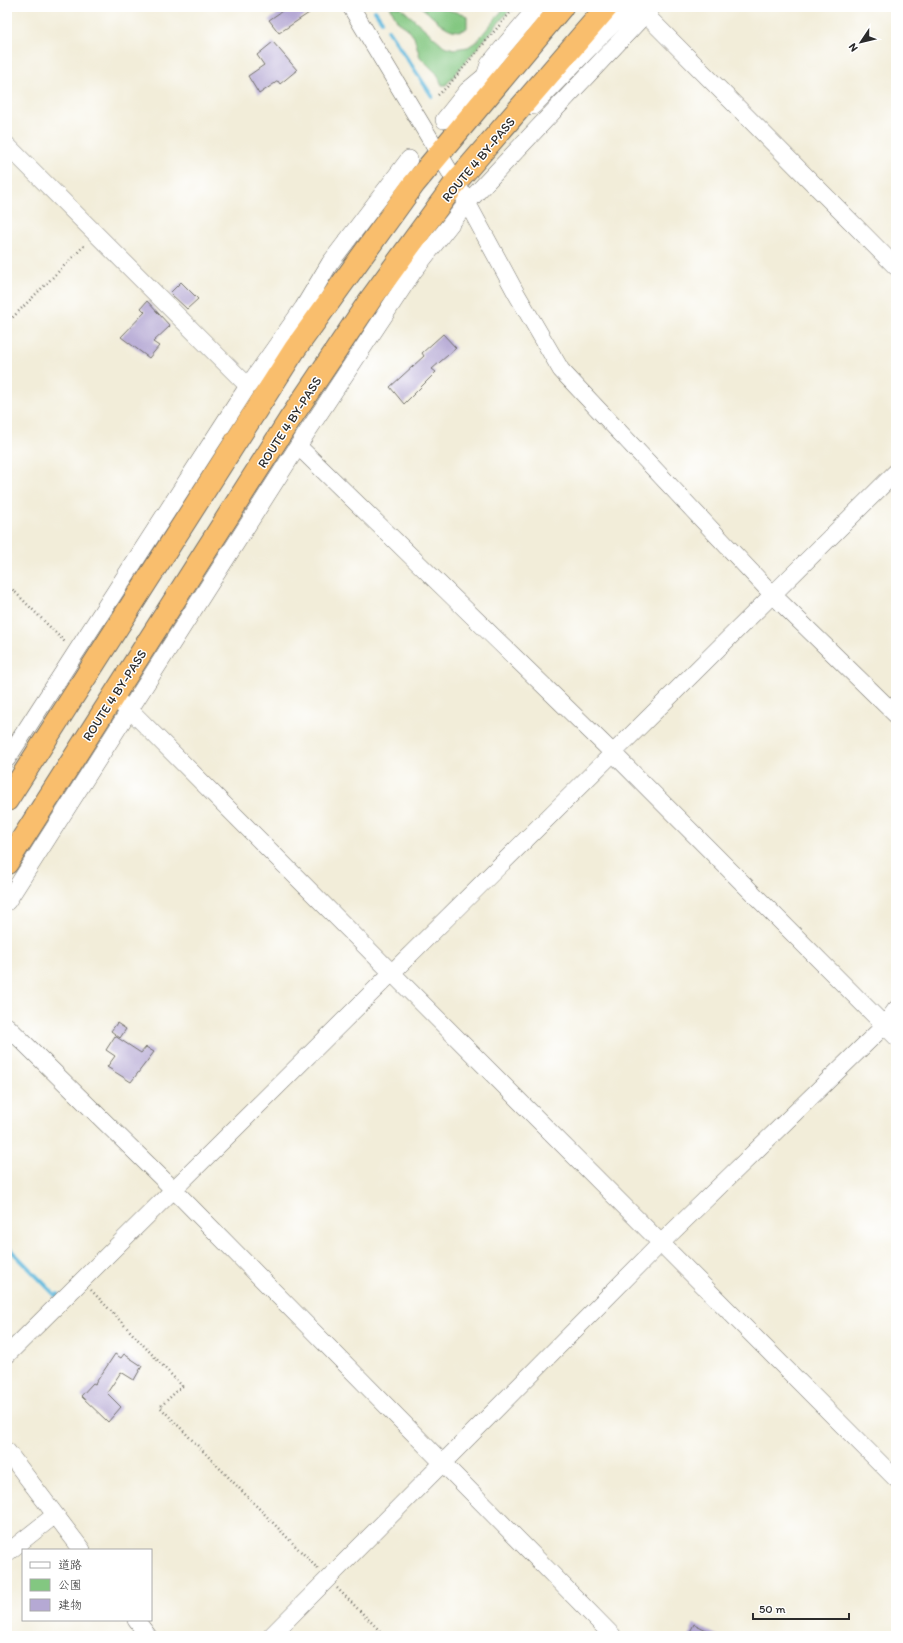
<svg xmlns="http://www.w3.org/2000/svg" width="903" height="1643" viewBox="0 0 903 1643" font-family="Itim,'Klee One',sans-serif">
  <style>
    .green { fill: #83c781; stroke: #577956 }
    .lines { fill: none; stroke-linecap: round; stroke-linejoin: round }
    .stream { stroke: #5fb8dc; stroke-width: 4 }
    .building { fill: #b5a9d4 }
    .minor-casing { stroke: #716f68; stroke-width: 18 }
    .highway-casing { stroke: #716f68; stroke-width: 24 }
    .path { stroke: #716f68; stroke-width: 2.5; stroke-dasharray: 1 3; stroke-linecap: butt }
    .minor { stroke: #fff; stroke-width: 17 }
    .highway { stroke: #f9be6d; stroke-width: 22 }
    .labels { text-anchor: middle; stroke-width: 3; stroke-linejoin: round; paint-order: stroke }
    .street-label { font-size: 13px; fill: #2b2b2b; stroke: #fff }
  </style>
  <rect width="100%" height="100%" fill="#fff"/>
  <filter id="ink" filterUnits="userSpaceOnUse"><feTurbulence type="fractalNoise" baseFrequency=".025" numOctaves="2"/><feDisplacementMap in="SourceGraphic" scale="8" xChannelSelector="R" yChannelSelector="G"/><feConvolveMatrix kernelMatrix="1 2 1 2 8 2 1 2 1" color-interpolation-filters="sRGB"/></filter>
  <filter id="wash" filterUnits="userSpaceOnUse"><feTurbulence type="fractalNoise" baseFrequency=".012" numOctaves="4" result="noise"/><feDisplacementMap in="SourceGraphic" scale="16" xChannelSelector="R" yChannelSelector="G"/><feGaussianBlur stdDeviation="0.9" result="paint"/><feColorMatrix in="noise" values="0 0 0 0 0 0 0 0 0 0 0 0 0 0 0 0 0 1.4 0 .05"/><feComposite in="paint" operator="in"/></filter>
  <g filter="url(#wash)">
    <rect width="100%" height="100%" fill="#f2edd9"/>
    <path class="green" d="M390 7H400L444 46 454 49 468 47 477 41 505 7H512L446 85H442L437 74 420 57 414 37 407 28 398 22Z
      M421 7H436L464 14 467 17V28C451 39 433 16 421 7Z"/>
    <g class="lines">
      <path class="stream" d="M375 11 382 21
        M388 30 432 96
        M7 1246 56 1296 58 1294"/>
    </g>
    <g id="blocks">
      <path class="building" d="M288 7H318L279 33 269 20Z
        M273 42 297 70 280 84 278 81 259 94 248 76 264 65 257 55Z
        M181 282 198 299 187 309 170 293Z
        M147 301 170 326 153 342 159 346 149 358 121 337 145 312 141 308Z
        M443 334 456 348 432 369 436 372 404 404 390 387 424 356 422 353Z
        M117 1023 126 1029 120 1038 111 1031Z
        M115 1036 141 1053 146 1047 154 1052 131 1082 107 1067 115 1056 106 1050Z
        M115 1354 121 1358 124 1354 142 1366 134 1380 121 1372 107 1393 121 1407 108 1422 81 1396 93 1383 95 1384Z
        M694 1624 719 1636H688Z"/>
    </g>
  </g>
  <g filter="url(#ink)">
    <use href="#blocks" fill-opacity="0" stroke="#716f68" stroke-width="1"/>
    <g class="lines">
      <defs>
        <path id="minor" d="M351 7 456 182 516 293 561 370 774 596 896 715
          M645 14 896 267
          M489 92 485 76 489 64 537 7
          M533 106 629 7
          M444 120 467 91 485 76
          M7 145 248 386
          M298 446 614 754 896 1037
          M112 698 129 709 142 722 896 1479
          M7 759 248 386 303 308 330 263 409 159
          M7 902 298 446 413 272 467 203 652 7
          M7 1026 174 1190 613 1636
          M7 1355 896 472
          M7 1451 82 1550
          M7 1553 55 1515
          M136 1620 148 1636
          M271 1636 660 1244 885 1025 896 1009"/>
        <path id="highway" d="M7 800 295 349 414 184 562 7
          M7 863 290 419 370 300 456 182 607 7"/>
      </defs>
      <use href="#minor" class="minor-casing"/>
      <use href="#highway" class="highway-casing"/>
      <path class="path" d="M438 95 447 87 515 7
        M7 323 86 244
        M7 584 66 643
        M91 1290 182 1386 160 1407 318 1569
        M337 1588 385 1636"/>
      <use href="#minor" class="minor"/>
      <use href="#highway" class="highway"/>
    </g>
  </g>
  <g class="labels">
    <g class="street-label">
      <text transform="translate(478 159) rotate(-50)" y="5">ROUTE 4 BY-PASS</text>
      <text transform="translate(289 422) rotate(-57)" y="5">ROUTE 4 BY-PASS</text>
      <text transform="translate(114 695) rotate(-57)" y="5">ROUTE 4 BY-PASS</text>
    </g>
  </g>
  <rect width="903" height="1643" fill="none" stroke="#fff" stroke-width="24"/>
  <rect x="22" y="1549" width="130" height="72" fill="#ffffff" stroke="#aaaaaa"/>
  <rect x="30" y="1562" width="20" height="6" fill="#ffffff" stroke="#aaaaaa"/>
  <text x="58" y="1569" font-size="12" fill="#2b2b2b">道路</text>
  <rect x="30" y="1579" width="20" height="12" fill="#83c781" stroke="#aaaaaa"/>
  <text x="58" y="1589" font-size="12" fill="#2b2b2b">公園</text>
  <rect x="30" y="1599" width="20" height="12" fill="#b5a9d4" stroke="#aaaaaa"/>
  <text x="58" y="1609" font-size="12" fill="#2b2b2b">建物</text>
  <g transform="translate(861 42) rotate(235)" stroke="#ffffff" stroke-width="3" paint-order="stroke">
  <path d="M0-3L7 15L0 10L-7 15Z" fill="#2b2b2b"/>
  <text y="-6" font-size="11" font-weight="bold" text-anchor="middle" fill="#2b2b2b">N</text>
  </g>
  <path d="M753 1613v6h96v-6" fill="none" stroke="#2b2b2b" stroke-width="2"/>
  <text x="759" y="1613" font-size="12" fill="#2b2b2b" stroke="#ffffff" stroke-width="3" paint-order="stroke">50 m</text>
</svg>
